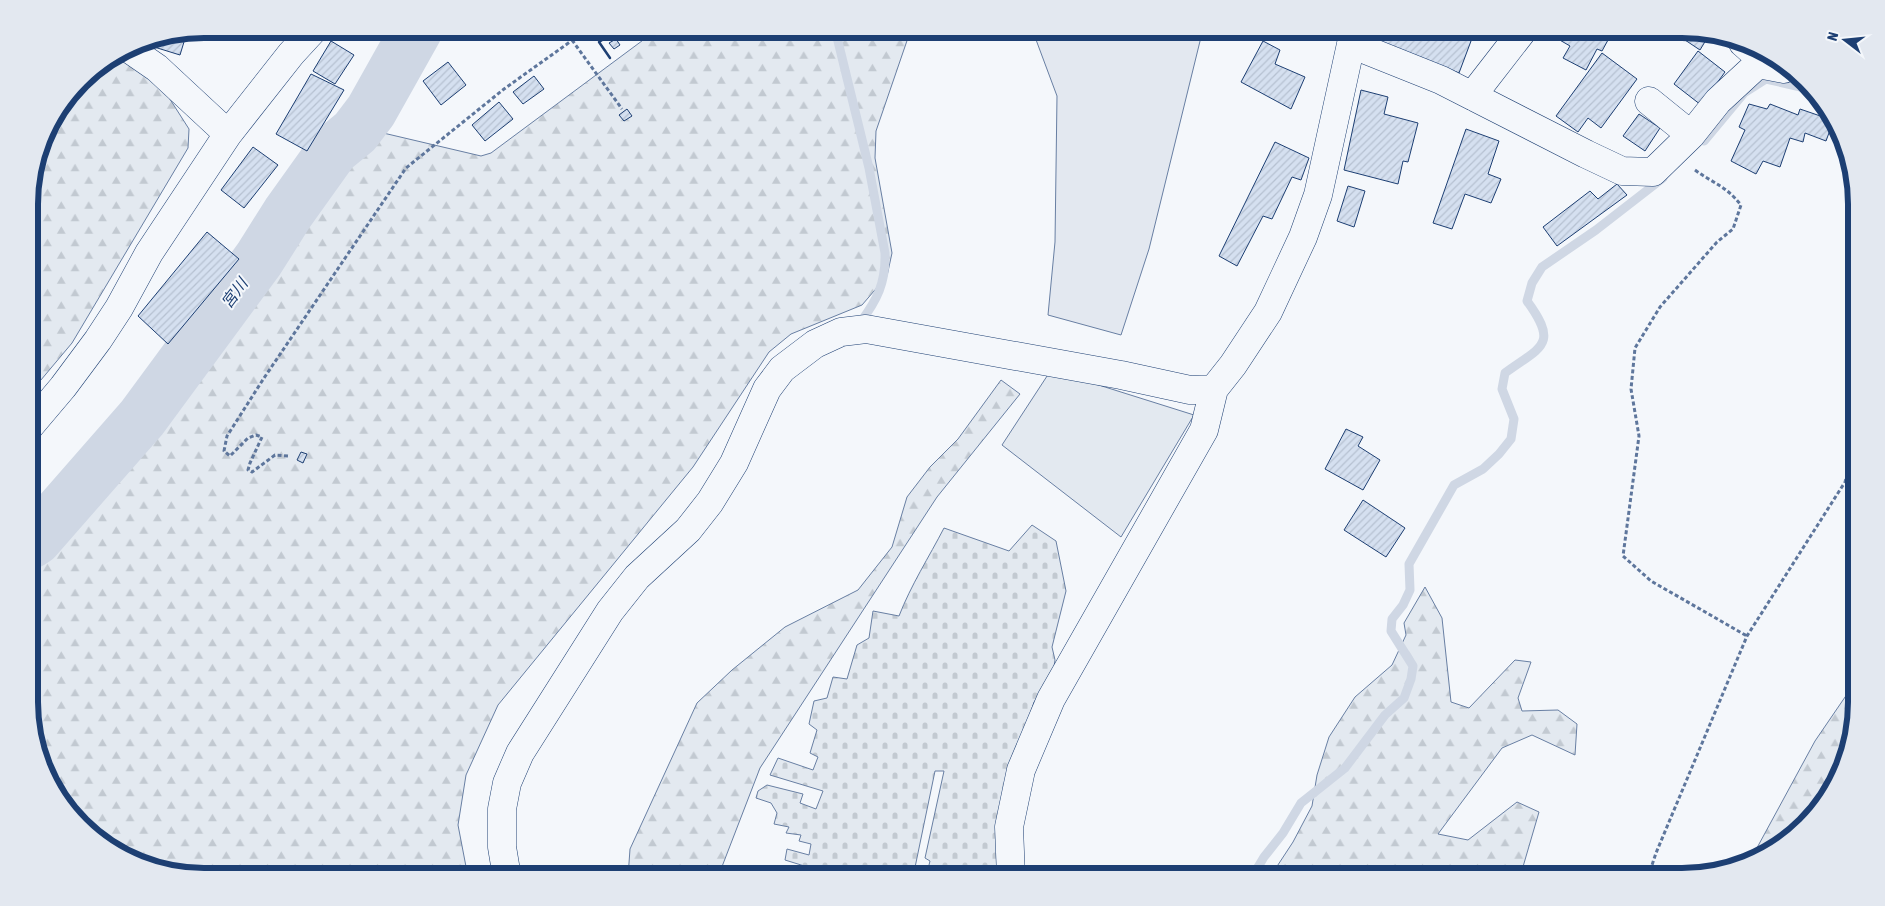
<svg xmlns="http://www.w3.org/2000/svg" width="1885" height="906" viewBox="0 0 1885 906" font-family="'Asap Condensed','Noto Sans JP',sans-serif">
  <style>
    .forest { fill: url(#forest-firs); stroke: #687fa3 }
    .cemetery { fill: url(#cemetery-stones); stroke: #687fa3 }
    .pitch { fill: #e3e9f0; stroke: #687fa3 }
    .parking { fill: #e3e8f0; stroke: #687fa3 }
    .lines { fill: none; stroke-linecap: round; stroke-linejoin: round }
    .stream { stroke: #cfd7e4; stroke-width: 9 }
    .river { stroke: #cfd7e4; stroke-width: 52 }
    .building { fill: url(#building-hatch); stroke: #1d3f73 }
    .minor-casing { stroke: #1d3f73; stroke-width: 29 }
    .path { stroke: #5e769c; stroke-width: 3; stroke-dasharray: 4 2.5; stroke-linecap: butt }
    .minor { stroke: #f4f7fb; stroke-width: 28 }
    .wall { stroke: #1d3f73; stroke-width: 2.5 }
    .labels { text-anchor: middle; stroke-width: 4; stroke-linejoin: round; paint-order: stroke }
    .water-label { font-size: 16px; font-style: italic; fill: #1d3f73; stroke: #f4f7fb }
    .rim { fill: none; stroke: #1d3f73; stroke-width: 6 }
  </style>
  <defs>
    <pattern id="forest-firs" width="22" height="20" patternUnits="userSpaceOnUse" patternTransform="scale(1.25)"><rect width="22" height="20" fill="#e3e9f0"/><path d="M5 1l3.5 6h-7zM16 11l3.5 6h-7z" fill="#c2c9d1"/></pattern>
    <pattern id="cemetery-stones" width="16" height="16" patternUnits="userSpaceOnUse" patternTransform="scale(1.25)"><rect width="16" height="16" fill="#e3e9f0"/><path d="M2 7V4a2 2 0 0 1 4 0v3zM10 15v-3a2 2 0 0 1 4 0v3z" fill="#c2c9d1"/></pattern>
    <pattern id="building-hatch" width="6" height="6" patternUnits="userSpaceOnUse" patternTransform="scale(1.25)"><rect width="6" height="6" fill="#d5e0f0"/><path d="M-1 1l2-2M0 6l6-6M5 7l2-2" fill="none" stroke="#b6c1d1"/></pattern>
  </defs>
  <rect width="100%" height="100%" fill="#f4f7fb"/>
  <path class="forest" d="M658 29H911L876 131 875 158 892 253 887 276 862 305 791 334 769 352 693 467 498 705 466 775 458 825 468 877H204L127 859 65 809 30 725V556L50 543 68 526 240 303 341 157C352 146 363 136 379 132L481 156 491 153Z
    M112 58 127 63 147 75 166 93 189 129 188 148 72 343 30 393 29 192 47 126 88 72Z
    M1001 380 1020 394 937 497 760 768 718 877H628L630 849 697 703 732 670 785 627 858 590 892 547 907 497 930 467 958 439Z
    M1425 587 1442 618 1451 702 1469 708 1515 660 1531 662 1518 698 1522 711 1558 710 1577 724 1575 755 1532 735 1502 748 1438 834 1468 840 1517 802 1539 812 1520 877H1270L1293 842 1312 806 1317 775 1329 737 1355 697 1392 665 1406 635 1404 623Z
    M1856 681V703L1838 779 1779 848 1752 857 1815 741Z"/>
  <path class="cemetery" d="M1032 525 1056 541 1066 591 1052 647 1055 660 1052 680 1034 702 1019 750 1002 877H926L930 861 925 858 944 771H935L913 877H839L823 873 822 877H812L814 869 785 860 787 849 809 855 811 844 799 841 801 835 786 833 789 827 774 824 777 813 771 803 756 798 758 791 767 785 803 794 800 803 816 809 823 791 770 775 778 758 813 770 818 757 810 753 817 730 809 724 814 701 827 698 833 677 847 679 857 645 869 638 873 611 899 616C911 585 929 557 944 528L1009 551Z
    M741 866 777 877H738Z"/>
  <path class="pitch" d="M1051 370 1194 415 1121 537 1002 445Z"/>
  <path class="parking" d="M1032 29H1197L1202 33 1149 249 1121 335 1048 315 1055 242 1057 96Z"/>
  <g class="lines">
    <path class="stream" d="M835 29 869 168 885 253C886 283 877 300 860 323
      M1704 141 1744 93 1766 79 1805 88
      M1252 877 1264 857 1283 833 1301 803 1345 768 1385 715 1404 698 1411 679 1413 666 1391 631 1392 619 1403 605 1410 590 1409 564 1454 485 1483 469 1499 454 1511 439 1514 419 1502 389 1505 373C1542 346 1559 345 1527 301L1532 283 1542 267 1596 230 1663 178"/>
    <path class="river" d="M30 543 36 539 142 418 259 259 288 213 333 150 355 132 371 111 417 29"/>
  </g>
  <path class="building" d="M1374 29H1442L1471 41 1459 73 1370 39Z
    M1559 29H1614L1602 51 1597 49 1586 70 1563 58 1570 46 1558 39 1563 31Z
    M1671 29H1681L1709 35 1700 50 1670 30Z
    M187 32 180 55 138 42Z
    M616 39 620 45 614 49 609 43Z
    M331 41 354 55 335 84 313 71Z
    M1263 41 1280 50 1275 64 1305 77 1291 109 1241 82Z
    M1698 51 1725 72 1701 105 1674 84Z
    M1602 53 1637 79 1601 128 1588 118 1578 132 1556 116Z
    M448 62 466 85 441 105 423 81Z
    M311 74 344 90 307 151 276 134Z
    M534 76 544 89 523 104 513 92Z
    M1361 90 1388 97 1384 114 1418 123 1408 162 1403 161 1398 184 1344 170Z
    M499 102 513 119 485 141 472 125Z
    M1749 104 1767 109 1770 104 1798 115 1800 109 1832 120 1833 122 1826 141 1805 133 1803 142 1790 138 1780 167 1763 161 1756 174 1731 161 1745 130 1739 127Z
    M627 109 632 116 624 121 619 115Z
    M1639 114 1660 128 1645 151 1623 136Z
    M1466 129 1499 141 1488 174 1501 179 1491 203 1465 194 1452 229 1433 223Z
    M1275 142 1309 158 1301 180 1292 177 1272 219 1263 216 1237 266 1219 256Z
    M253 147 278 165 244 208 221 190Z
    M1617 184 1627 195 1557 246 1543 227 1590 191 1598 199Z
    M1348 186 1365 191 1354 227 1337 221Z
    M207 232 239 259 168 344 138 316Z
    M1346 429 1363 437 1358 446 1380 460 1363 490 1325 469Z
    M301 452 307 454 303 463 297 460Z
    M1363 500 1405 528 1386 557 1344 530Z"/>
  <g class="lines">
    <defs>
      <path id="minor" d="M1743 43 1769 66
        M1351 44 1441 80 1586 154 1622 171 1653 172 1691 135 1718 101 1758 64 1784 69
        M128 48 157 68 228 134
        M1472 96 1524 29
        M1649 101 1691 135
        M30 426 63 387 98 340 119 308 149 253 228 134 291 54 314 29
        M507 877 502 847V809L507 783 520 753 610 611 637 577 688 530 710 502 734 463 767 389 782 369 815 344 841 332 866 329 1121 375 1190 390 1214 389
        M1011 877 1009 827 1021 770 1051 699 1204 430 1214 389 1233 365 1268 312 1303 237 1318 195 1351 44 1353 29"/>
    </defs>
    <use href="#minor" class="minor-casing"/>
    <path class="path" d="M572 40 622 109
      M1695 170C1714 184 1725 185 1741 205L1733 229 1717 242 1660 307 1635 348 1631 389 1639 436 1623 556 1651 581 1747 636
      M288 456 275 455 252 472 248 470 250 463 262 437 256 435 248 438 230 456 224 451 227 436 264 378 406 168 504 89 588 29
      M1648 877 1656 853 1747 636 1845 482 1856 446"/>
    <use href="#minor" class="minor"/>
    <path class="wall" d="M556 29 558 33 564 29
      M610 58 599 42 619 29"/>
  </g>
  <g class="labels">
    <g class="water-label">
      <text transform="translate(234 293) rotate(-53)" y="6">宮川</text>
    </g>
  </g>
  <path d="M0 0H1885V906H0ZM204 38H1682A166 166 0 0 1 1848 204V702A166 166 0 0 1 1682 868H204A166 166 0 0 1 38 702V204A166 166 0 0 1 204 38Z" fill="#e3e8f0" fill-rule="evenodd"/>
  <path class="rim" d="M204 38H1682A166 166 0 0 1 1848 204V702A166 166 0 0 1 1682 868H204A166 166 0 0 1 38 702V204A166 166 0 0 1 204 38Z"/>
  <g transform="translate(1845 40) rotate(286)" stroke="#f4f7fb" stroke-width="4" paint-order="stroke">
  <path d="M0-4L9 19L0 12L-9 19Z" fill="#1d3f73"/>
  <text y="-8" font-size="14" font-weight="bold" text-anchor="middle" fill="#1d3f73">N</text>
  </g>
</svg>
